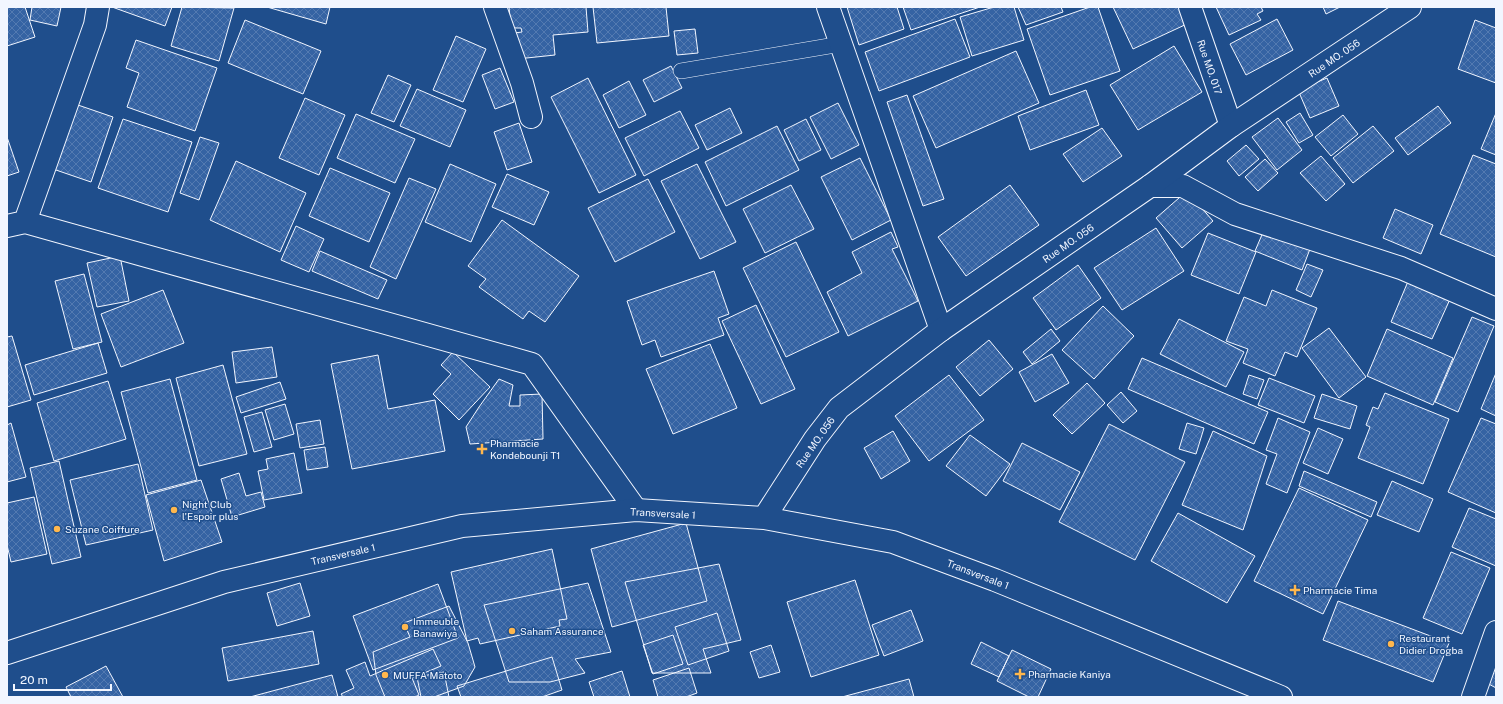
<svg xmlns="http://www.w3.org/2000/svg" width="1503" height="704" viewBox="0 0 1503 704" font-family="'Public Sans',sans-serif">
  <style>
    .building { fill: url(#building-cross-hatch); stroke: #f2f6ff }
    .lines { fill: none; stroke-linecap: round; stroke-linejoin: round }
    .lane-casing { stroke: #f2f6ff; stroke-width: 16 }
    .street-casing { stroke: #f2f6ff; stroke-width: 24 }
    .secondary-casing { stroke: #f2f6ff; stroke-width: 24 }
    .lane { stroke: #1f4e8c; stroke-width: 15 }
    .street { stroke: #1f4e8c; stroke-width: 22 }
    .secondary { stroke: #1f4e8c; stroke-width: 22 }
    .poi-dot { fill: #ffb74d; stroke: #1f4e8c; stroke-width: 1.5 }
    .labels { text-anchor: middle; stroke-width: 3; stroke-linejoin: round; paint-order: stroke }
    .street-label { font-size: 10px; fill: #f2f6ff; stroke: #1f4e8c }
    .poi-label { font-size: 10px; fill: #f2f6ff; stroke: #1f4e8c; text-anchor: start }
  </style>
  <defs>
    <pattern id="building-cross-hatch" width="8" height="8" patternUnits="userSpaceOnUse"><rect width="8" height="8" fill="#3563a3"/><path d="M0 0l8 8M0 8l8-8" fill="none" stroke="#537ab1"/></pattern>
  </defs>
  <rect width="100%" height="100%" fill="#1f4e8c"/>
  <path class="building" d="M7 7H25L35 37 7 46Z
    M32 7H61L57 26 30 20Z
    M112 7H172L165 26Z
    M182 7 234 8 219 61 171 46Z
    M267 7H330L326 24Z
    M509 7H586L588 32 553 35 555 55 517 59 514 33 522 32 521 28H511Z
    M593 7H666L669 36 597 43Z
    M847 7H897L904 29 859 45Z
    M903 7H980L911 30Z
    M994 7H1014L1024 40 972 56 960 17Z
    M1018 7H1061L1063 12 1026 25Z
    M1090 7H1098L1120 71 1050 95 1027 29Z
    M1113 7H1181L1189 23 1133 49Z
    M1216 7H1261L1263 11 1257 14 1261 20 1229 35Z
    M1323 7H1340L1326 14Z
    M955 19 970 57 879 91 865 52Z
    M1277 19 1293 50 1246 75 1230 44Z
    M245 20 321 51 303 94 228 63Z
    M1475 20 1496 28V83L1458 69Z
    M695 29 698 53 677 55 674 31Z
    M456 36 486 49 463 102 433 90Z
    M136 40 217 68 195 131 127 107 139 73 126 68Z
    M1174 46 1202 92 1138 130 1110 85Z
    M1016 51 1039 103 936 148 913 96Z
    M671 66 682 88 654 102 643 80Z
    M500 68 514 102 495 109 482 75Z
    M388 75 411 85 394 122 371 113Z
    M588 78 636 175 599 193 551 97Z
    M1327 78 1339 106 1310 118 1298 90Z
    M629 81 646 115 619 128 603 95Z
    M417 89 466 110 450 147 400 126Z
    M1086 90 1099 125 1030 150 1018 116Z
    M907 95 944 199 923 206 887 102Z
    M305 98 345 115 319 175 279 158Z
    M838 103 859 145 831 159 810 117Z
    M75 104 113 117 91 182 53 169Z
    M1438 106 1451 123 1408 155 1395 138Z
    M730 108 742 133 707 150 695 125Z
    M680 111 699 148 644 176 625 138Z
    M1300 113 1313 135 1299 143 1286 122Z
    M1496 113V155L1481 149Z
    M356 114 415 139 395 183 337 158Z
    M1343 115 1358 134 1331 156 1315 137Z
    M1278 118 1302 150 1277 170 1252 137Z
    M123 119 192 142 168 212 98 188Z
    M806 119 821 150 799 161 784 130Z
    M519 123 532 162 507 170 494 132Z
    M777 126 799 170 726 206 705 162Z
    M1373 126 1394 151 1353 183 1333 158Z
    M1102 128 1122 156 1083 182 1063 154Z
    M7 137 19 172 7 176Z
    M200 137 219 143 199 200 180 193Z
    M1246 145 1259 159 1239 176 1227 161Z
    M1473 155 1496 164V257L1440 234Z
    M1321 156 1345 184 1326 201 1300 173Z
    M860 158 891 220 852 240 821 177Z
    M1265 159 1278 173 1258 191 1245 177Z
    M236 161 306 193 280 252 210 220Z
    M450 164 496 184 471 242 425 222Z
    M697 164 736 242 700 259 661 181Z
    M330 168 390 193 369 242 309 216Z
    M507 174 549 192 534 225 492 207Z
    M409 178 436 189 396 279 370 267Z
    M648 179 675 232 615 262 588 208Z
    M791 185 814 229 765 253 743 209Z
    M1010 185 1039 225 966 276 938 237Z
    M1187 191 1213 221 1182 248 1156 218Z
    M1395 209 1433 225 1421 254 1383 238Z
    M502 220 579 276 545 322 529 311 523 319 479 287 486 279 468 266Z
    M296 226 324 239 309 272 281 260Z
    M1156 228 1184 271 1122 310 1094 268Z
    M1264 230 1310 249 1302 270 1255 251Z
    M891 232 898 247 892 249 918 301 848 336 827 292 862 273 852 252Z
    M1208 233 1256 252 1239 294 1191 275Z
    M796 242 839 332 786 357 743 268Z
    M320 251 387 280 378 299 312 271Z
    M120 256 129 301 97 307 87 263Z
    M1307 264 1323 270 1311 297 1296 290Z
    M1078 265 1101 298 1056 330 1033 298Z
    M714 271 729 314 718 318 724 335 661 357 655 340 642 345 627 301Z
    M84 274 102 342 73 349 55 281Z
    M1409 279 1451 297 1432 339 1391 322Z
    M163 290 184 343 121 367 101 314Z
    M1272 290 1317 308 1297 357 1285 352 1275 376 1243 363 1248 349 1226 341 1244 297 1266 306Z
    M756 305 795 389 761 404 722 321Z
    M1103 306 1134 336 1094 379 1062 350Z
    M1472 317 1494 326 1458 412 1435 402Z
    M1179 319 1244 352 1226 387 1160 354Z
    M1329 328 1366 377 1339 398 1302 348Z
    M1051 329 1060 341 1032 364 1023 352Z
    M1387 329 1453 358 1433 405 1367 376Z
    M12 336 31 400 7 407V337Z
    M989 340 1013 369 980 396 956 367Z
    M98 343 107 373 34 395 25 365Z
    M710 344 737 408 673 434 646 369Z
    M272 347 277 377 236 383 232 352Z
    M453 352 490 387 459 420 433 394 451 374 441 365Z
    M1052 354 1069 383 1035 402 1019 372Z
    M378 355 388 409 435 400 445 451 352 469 331 364Z
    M1142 358 1268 412 1254 444 1128 389Z
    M223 365 247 454 199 466 176 378Z
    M1496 373V416L1481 409Z
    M949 375 984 420 929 461 895 416Z
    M1249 375 1264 380 1257 399 1243 394Z
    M1269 378 1315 396 1304 423 1258 405Z
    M170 379 197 480 148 493 121 392Z
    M499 379 513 385 509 406H520V395L542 394 543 439 470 444 466 427 479 407Z
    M108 381 126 439 54 461 37 403Z
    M280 382 286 399 241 413 236 397Z
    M1087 383 1105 403 1072 434 1053 415Z
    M1121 392 1137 411 1123 423 1107 405Z
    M1385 393 1449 419 1423 484 1358 458 1370 427 1366 425 1373 407 1378 409Z
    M1322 394 1357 406 1350 429 1314 418Z
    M285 404 294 434 274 440 265 410Z
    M262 412 272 447 254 452 244 417Z
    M1278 418 1310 432 1287 493 1266 484 1277 454 1266 450Z
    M1481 418 1496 424V513L1448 492Z
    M320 420 324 444 300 448 296 424Z
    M11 423 26 477 7 482V425Z
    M1187 423 1204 428 1196 454 1179 449Z
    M1109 424 1185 462 1135 560 1059 522Z
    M1318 428 1343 439 1328 474 1303 463Z
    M893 431 910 461 881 479 864 448Z
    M1213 431 1267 456 1243 530 1182 505Z
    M970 435 1010 464 986 496 946 466Z
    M1022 443 1080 472 1060 510 1003 481Z
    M325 447 328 467 307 470 304 450Z
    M294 453 302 493 264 500 258 471 268 469 266 459Z
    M59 461 81 557 52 564 30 468Z
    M138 464 153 530 86 545 70 480Z
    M1304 471 1377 502 1371 517 1299 486Z
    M239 473 246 496 261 492 265 507 232 517 221 479Z
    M201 480 222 542 164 561 146 495Z
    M1392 481 1433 499 1419 532 1377 515Z
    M1299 488 1368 520 1323 614 1254 581Z
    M34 497 47 554 11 562 7 545V503Z
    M1469 508 1496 519V566L1452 547Z
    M1178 513 1255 556 1227 603 1151 561Z
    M686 523 707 601 612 627 591 549Z
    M552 549 567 619 559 620 560 626 480 644 478 638 467 641 451 572Z
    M1451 552 1490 568 1462 634 1423 618Z
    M719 564 741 640 703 649 711 673H652L625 582Z
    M855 580 879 655 811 677 787 602Z
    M300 583 310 616 277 626 267 593Z
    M588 583 611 652 575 659 585 673 550 682H509L484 605Z
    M438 584 458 638 373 670 353 616Z
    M1338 601 1449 643 1433 682 1323 640Z
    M449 606 468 643 475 667 464 686 434 697H385L376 675 373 652 410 637 404 623Z
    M911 610 923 641 884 656 872 625Z
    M717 613 729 651 688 665 675 627Z
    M313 631 319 664 228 681 222 648Z
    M673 635 683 664 653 674 643 645Z
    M981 642 1009 656 999 677 971 664Z
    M771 645 780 672 759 678 750 652Z
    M433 649 441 666 412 678 419 695 415 697H343L341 694 354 688 346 670 365 662 370 676Z
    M1012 650 1051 669 1038 697H1029L997 681Z
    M552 657 562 690 542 697H461L457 686Z
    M1496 665V688L1487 683Z
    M106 666 123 697H71L66 687Z
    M689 668 697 693 686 697H658L653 680Z
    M622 671 630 697H594L589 682Z
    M444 672 449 697H421L417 677Z
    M332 675 338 697H250Z
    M909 679 914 697H842Z"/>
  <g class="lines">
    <defs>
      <path id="lane" d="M681 71 841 44"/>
      <path id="street" d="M495 7 522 83 531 117
        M828 7 941 330
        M1190 7 1231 126
        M1150 186H1183L1235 214 1401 268 1496 309
        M25 222 95 25 98 7
        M7 226 25 222 532 364 636 510
        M1473 697 1496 632"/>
      <path id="secondary" d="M764 518 815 439 839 408 941 330 1150 186 1231 126 1410 7
        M7 653 224 582 462 526 636 510 764 518 893 542 995 580 1281 697"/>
    </defs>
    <use href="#lane" class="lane-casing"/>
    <use href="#street" class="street-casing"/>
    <use href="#secondary" class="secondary-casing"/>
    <use href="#lane" class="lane"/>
    <use href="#street" class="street"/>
    <use href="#secondary" class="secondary"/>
  </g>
  <g class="poi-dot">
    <path d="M480 443h4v4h4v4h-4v4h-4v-4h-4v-4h4z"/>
    <circle cx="174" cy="510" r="4"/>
    <circle cx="57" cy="529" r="4"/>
    <path d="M1293 584h4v4h4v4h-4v4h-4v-4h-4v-4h4z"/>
    <circle cx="405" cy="627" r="4"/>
    <circle cx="512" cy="631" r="4"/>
    <circle cx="1391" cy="644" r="4"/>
    <path d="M1018 668h4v4h4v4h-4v4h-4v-4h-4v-4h4z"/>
    <circle cx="385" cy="675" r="4"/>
  </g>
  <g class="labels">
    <g class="street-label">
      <text transform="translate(1334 58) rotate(-34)" y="4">Rue MO. 056</text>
      <text transform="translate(1210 67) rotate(71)" y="4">Rue MO. 017</text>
      <text transform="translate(1068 243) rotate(-35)" y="4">Rue MO. 056</text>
      <text transform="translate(815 442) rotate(-55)" y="4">Rue MO. 056</text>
      <text transform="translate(663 513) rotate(3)" y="4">Transversale 1</text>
      <text transform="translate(343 554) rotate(-13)" y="4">Transversale 1</text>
      <text transform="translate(978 574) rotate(21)" y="4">Transversale 1</text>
    </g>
    <g class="poi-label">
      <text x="490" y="447">Pharmacie<tspan x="490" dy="12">Kondebounji T1</tspan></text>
      <text x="182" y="508">Night Club<tspan x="182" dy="12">l'Espoir plus</tspan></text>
      <text x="65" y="533">Suzane Coiffure</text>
      <text x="1303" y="594">Pharmacie Tima</text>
      <text x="413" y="625">Immeuble<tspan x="413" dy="12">Banawiya</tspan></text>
      <text x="520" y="635">Saham Assurance</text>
      <text x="1399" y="642">Restaurant<tspan x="1399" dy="12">Didier Drogba</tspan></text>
      <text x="1028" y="678">Pharmacie Kaniya</text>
      <text x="393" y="679">MUFFA Matoto</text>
    </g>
  </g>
  <rect width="1503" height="704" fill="none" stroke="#f2f6ff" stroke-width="16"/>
  <path d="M14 684v6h97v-6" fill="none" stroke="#f2f6ff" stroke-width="2"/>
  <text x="20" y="684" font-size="12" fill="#f2f6ff" stroke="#1f4e8c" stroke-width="3" paint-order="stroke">20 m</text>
</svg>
